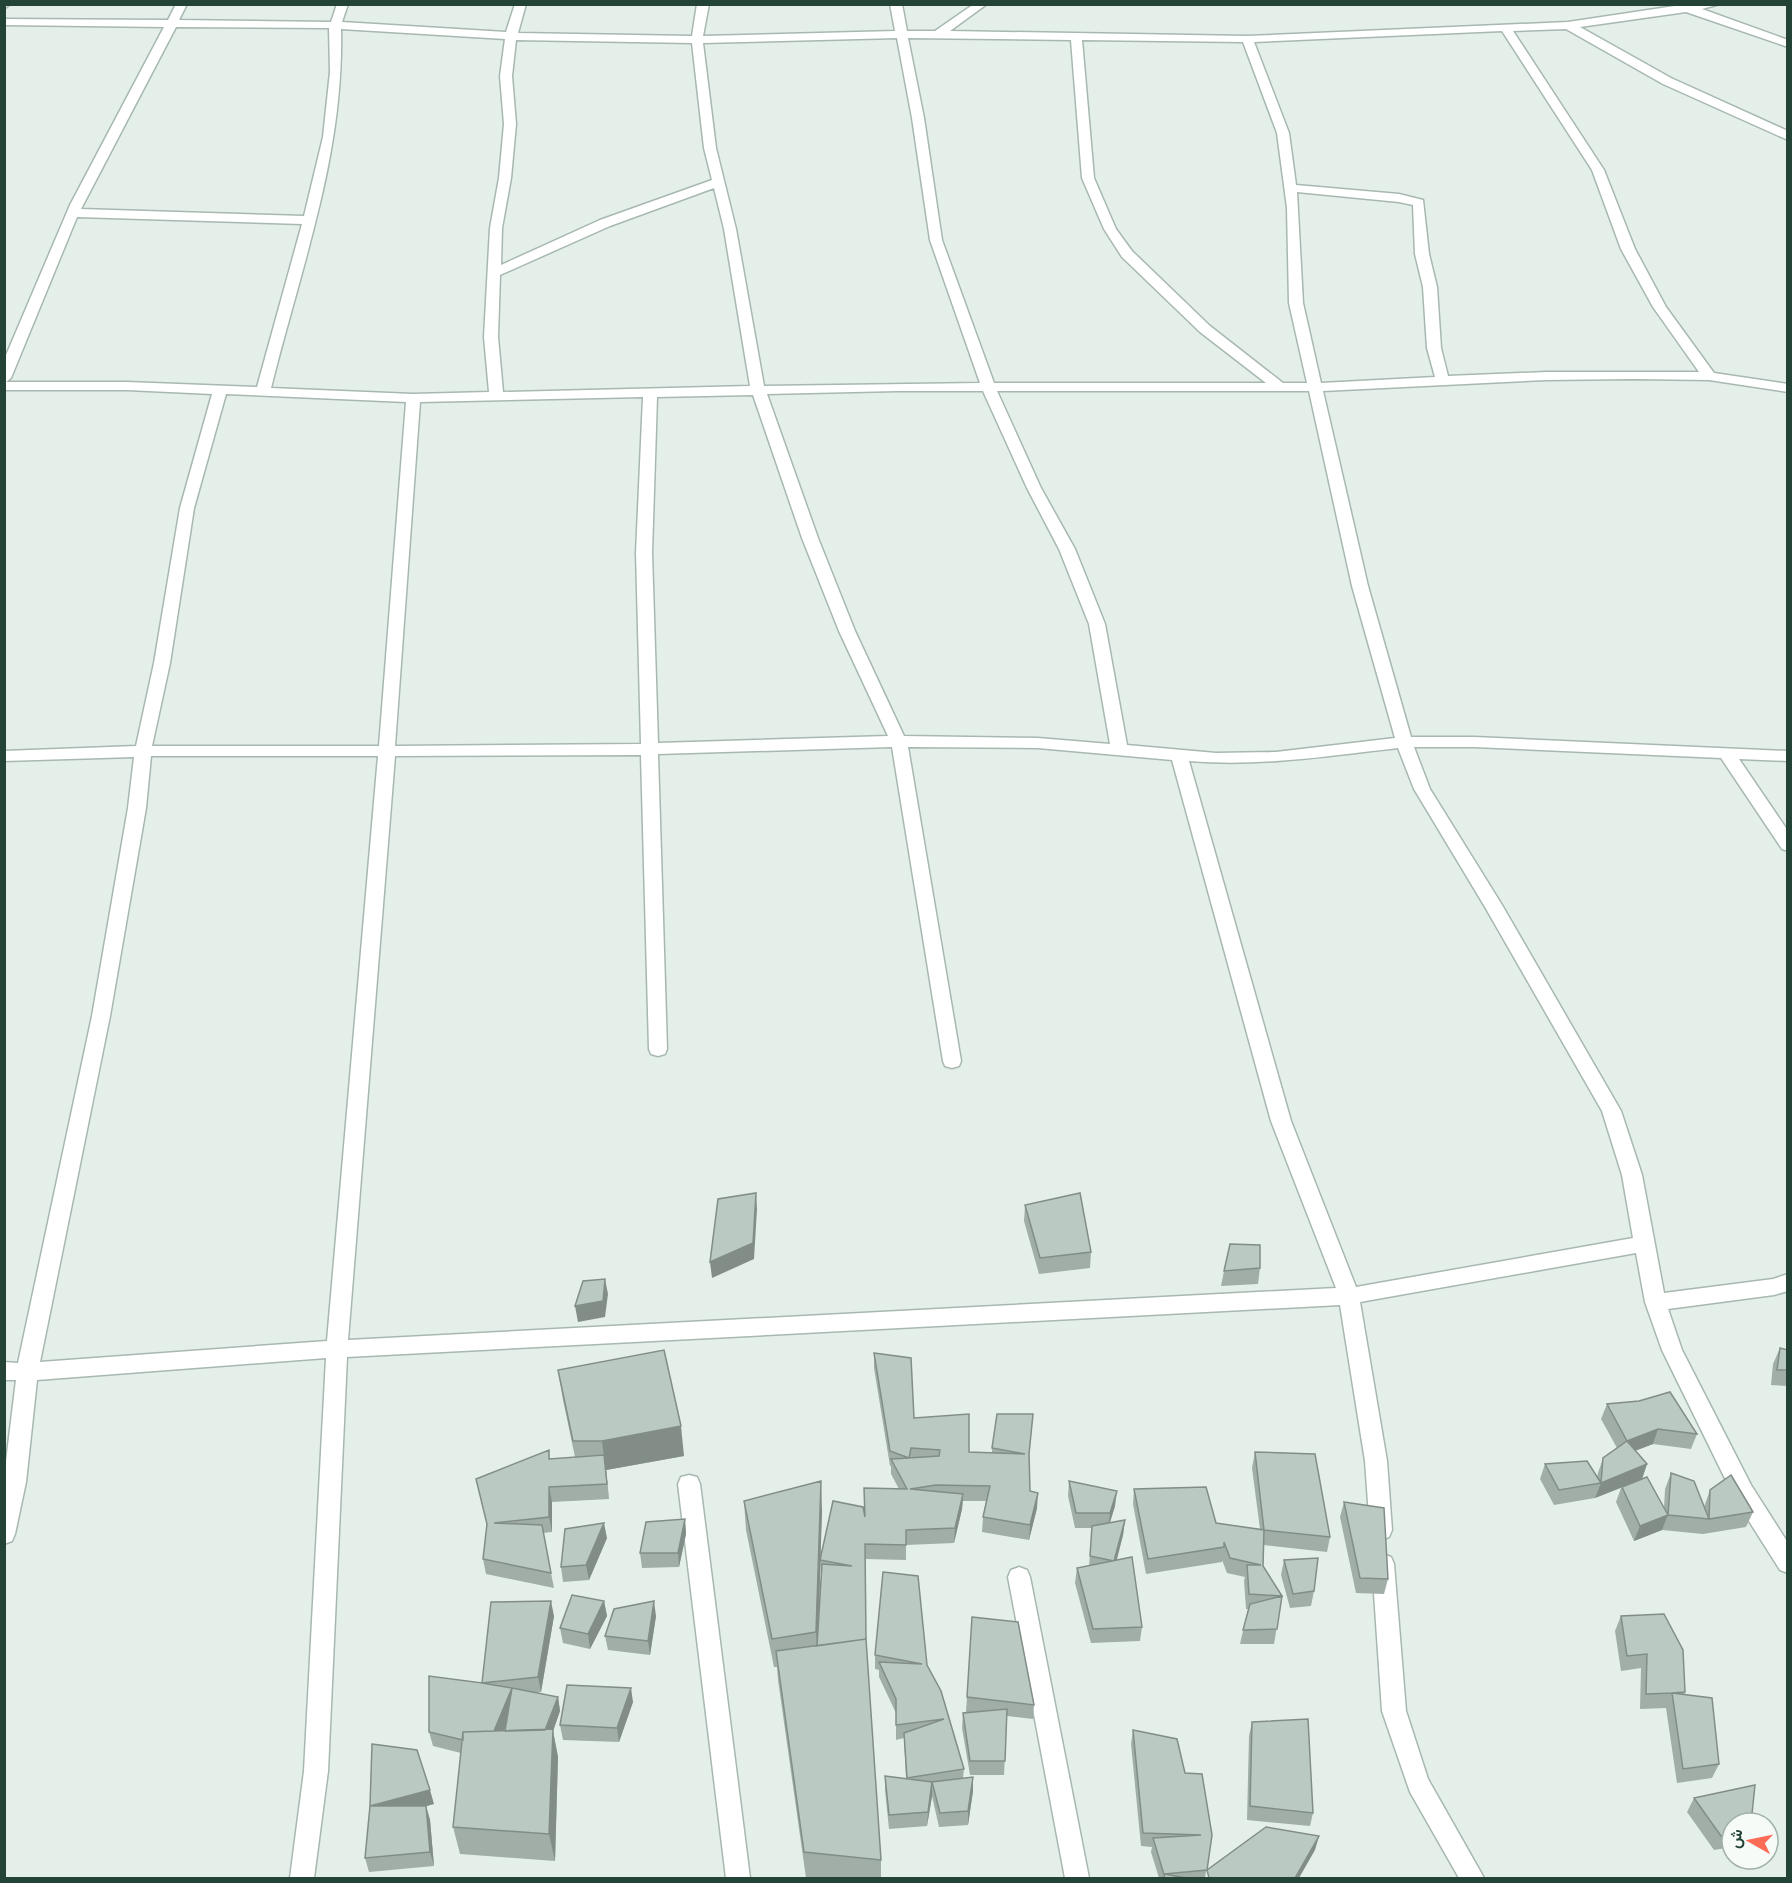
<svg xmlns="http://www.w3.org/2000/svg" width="1792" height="1883" viewBox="0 0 1792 1883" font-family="'PT Sans Narrow',Vazirmatn,sans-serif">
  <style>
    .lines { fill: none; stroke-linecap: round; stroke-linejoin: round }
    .street-casing { stroke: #a7b8b0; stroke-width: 3 }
    .street { fill: #fff; fill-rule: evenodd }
    .wall { fill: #a0aea7; fill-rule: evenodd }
    .shaded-wall { fill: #828d88 }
    .building { fill: #bacac2; stroke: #828d88; stroke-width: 1.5; fill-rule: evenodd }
  </style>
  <rect width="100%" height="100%" fill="#e5efe9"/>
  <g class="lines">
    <defs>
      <path id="street" d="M4 4H10L4 9Z
        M176 4H187L179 20 331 22 337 4H348L342 22 506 32 515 4H526L518 33 692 36 697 4H709L703 36 895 31 890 4H902L907 31H935L974 4H987L950 31 1247 36 1568 22 1688 4H1720L1702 9 1788 40V47L1686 12 1580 27 1671 78 1788 131V140L1663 84 1566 29 1513 31 1604 170 1635 249 1666 307 1714 373 1788 384V392L1709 380 1634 379 1546 380 1323 391 1368 586 1411 737H1474L1788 751V761L1739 759 1788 831V851L1782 849 1721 758 1474 747H1414L1430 789 1502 905 1621 1111 1642 1175 1664 1293 1773 1279 1788 1274V1291L1774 1295 1668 1309 1682 1350 1751 1485 1788 1543V1573L1780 1570 1735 1499 1662 1350 1645 1302 1636 1253 1360 1302 1387 1461 1392 1530 1389 1537 1381 1540 1373 1537 1370 1530 1365 1461 1340 1305 347 1357 328 1771 314 1878H290L304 1771 326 1358 37 1380 26 1482 15 1534 12 1541 4 1544V1478L16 1380H4V1362L18 1363 92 1016 128 808 134 757 4 761V751L136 746 154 663 180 508 212 394 127 390H4V360L70 205 164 27 4 25V19L168 20ZM176 27 329 28 330 72 323 137 304 216 81 209ZM341 29 505 39 500 76 504 124 499 178 490 228 484 337 489 392 413 394 271 388C301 267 344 155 341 29ZM1502 31 1592 170 1621 249 1653 307 1699 372H1546L1448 376 1441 348 1437 287 1429 254 1423 200 1399 194 1296 185 1289 133 1254 42ZM897 38 912 118 930 240 980 383 764 386 736 229 716 148 703 43ZM908 38 1071 40 1082 178 1104 229 1122 257 1200 332 1266 383H994L942 240 924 118ZM516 40 692 43 704 148 712 180 600 220 501 265 502 228 511 178 516 124 512 76ZM1082 40 1243 42 1277 133 1287 208 1289 303 1307 383H1283L1210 326 1132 251 1116 229 1094 178ZM714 188 724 229 750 386 503 392 498 337 500 275 610 226ZM1297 192 1399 202 1413 205 1415 254 1423 287 1427 348 1435 377 1321 383 1303 303ZM77 217 302 224 257 387 127 382H6L11 378ZM897 391H983L1027 488 1059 549 1089 624 1110 744 1038 738 904 736 855 631 818 538 767 394ZM997 391H1309L1352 586 1395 738 1276 752 1216 753 1127 745 1105 624 1075 549 1041 488ZM226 394 406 402 379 746H152L170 663 194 508ZM753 395 802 538 839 631 888 736 658 743 652 553 657 397ZM643 397 636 553 641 744 395 746 420 402ZM892 747 943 1061 945 1066 952 1068 959 1066 961 1061 908 747 1038 748 1172 760 1271 1121 1336 1288 348 1340 395 756 641 755 649 1049 651 1054 658 1056 665 1054 667 1049 658 754ZM1398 748 1414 789 1485 907 1602 1111 1622 1175 1633 1238 1356 1287 1291 1121 1189 761C1259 767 1328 756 1398 748ZM151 756H378L327 1341 40 1362 110 1016 146 808Z
        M689 1475 697 1477 700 1484 750 1878H726L678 1484 681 1477Z
        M1383 1554 1391 1557 1394 1564 1406 1711 1428 1779 1484 1878H1459L1410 1792 1382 1711 1372 1564 1375 1557Z
        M1019 1567 1027 1570 1030 1577 1089 1878H1065L1008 1577 1011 1570Z"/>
    </defs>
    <use href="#street" class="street-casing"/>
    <use href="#street" class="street"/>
  </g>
  <path class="wall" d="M1025 1205 1091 1252 1090 1268 1039 1274 1024 1221Z
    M1260 1268 1258 1284 1221 1286 1224 1271Z
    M1780 1348 1788 1350V1386L1771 1385 1773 1364Z
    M874 1353 914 1418 969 1452 992 1453V1448L1033 1414 1029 1459 1030 1491 1037 1508 1029 1540 982 1532 983 1517 986 1501H963L962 1509 954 1543 906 1545V1560L865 1559 866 1643 881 1860V1878H806L778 1680 777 1667H774L746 1530 744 1501 822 1510 820 1560 865 1517 899 1489 891 1474V1466H890L874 1368ZM820 1562 821 1575 819 1616Z
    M558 1370 684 1456 606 1470 609 1499 552 1502V1532L543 1533 554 1588 486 1574 483 1559 487 1526 476 1479 551 1459 575 1457 563 1400Z
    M1607 1404 1697 1434 1691 1449 1653 1444 1635 1451 1647 1464 1642 1479 1664 1508 1665 1489 1671 1473 1704 1507 1710 1490 1753 1512 1746 1527 1703 1534 1662 1530 1634 1541 1616 1502 1621 1488 1595 1498 1554 1505 1540 1479 1545 1464 1597 1478 1598 1473 1603 1458 1617 1448 1601 1419Z
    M1255 1452 1330 1537 1327 1552 1264 1545 1263 1566 1282 1596 1274 1644H1240L1248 1609H1246L1244 1580 1245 1577 1227 1573 1222 1560V1562L1146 1574 1133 1504 1134 1489 1216 1523 1260 1529 1252 1468Z
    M1069 1481 1115 1506 1110 1523 1125 1520 1123 1535 1117 1560 1142 1627 1140 1641 1091 1643 1075 1583 1077 1568 1089 1566 1092 1528H1075L1068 1496Z
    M1344 1502 1388 1579 1384 1594 1356 1593 1340 1517Z
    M685 1519 686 1534 679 1567 642 1568 640 1553Z
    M607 1538 589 1580 563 1582 561 1567Z
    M1284 1560 1314 1591 1311 1606 1290 1608 1281 1575Z
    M604 1601 607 1616 590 1649 563 1643 560 1628Z
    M554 1616 541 1692 535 1693 558 1697 560 1711 553 1731 558 1757 555 1861 460 1854 453 1827 461 1753 433 1746 429 1732Z
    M656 1616 650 1655 608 1650 605 1636Z
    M1621 1616 1685 1692 1684 1695 1719 1764 1712 1778 1677 1783 1666 1708 1640 1709 1641 1668 1621 1671 1615 1631Z
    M875 1655 927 1665 964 1769 963 1778 973 1777V1791L968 1825 939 1827 932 1796V1789V1796L927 1826 889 1829 885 1790V1776L906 1779 904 1738 896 1740V1713L879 1677V1670L875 1669Z
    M967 1697 1034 1705 1033 1719 1007 1716 1004 1775H970L962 1728 963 1713 973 1712H966Z
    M633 1702 619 1742 563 1740 560 1725Z
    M1252 1722 1313 1813 1310 1826 1247 1820 1249 1736Z
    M1133 1730 1185 1773 1212 1835 1205 1878H1159L1151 1852 1152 1847 1141 1846 1131 1744Z
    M1694 1798 1732 1823V1847L1714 1850 1687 1812Z
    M434 1804 426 1806 430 1820 434 1866 369 1872 365 1858 370 1806Z"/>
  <path class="shaded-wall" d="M756 1193 757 1209 754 1259 712 1278 710 1262Z
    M605 1279 608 1294 605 1317 578 1322 575 1306Z
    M681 1426 684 1456 606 1470 609 1499 602 1441Z
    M1658 1429 1653 1444 1621 1456 1627 1441Z
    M1647 1464 1642 1479 1595 1498 1601 1483Z
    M821 1481 822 1510 818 1647 817 1646 816 1632Z
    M549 1487 552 1502V1532L549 1517Z
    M1117 1491 1115 1506 1108 1528 1110 1513Z
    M1038 1493 1037 1508 1029 1540 1030 1525Z
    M963 1494 962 1509 954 1543 955 1528Z
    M1668 1515 1662 1530 1634 1541 1640 1526Z
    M685 1519 686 1534 679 1567 678 1553Z
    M1125 1520 1123 1535 1112 1576 1114 1561Z
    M604 1523 607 1538 589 1580 586 1565Z
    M551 1601 554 1616 541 1692 538 1677Z
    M604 1601 607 1616 590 1649 588 1634Z
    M654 1601 656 1616 650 1655 648 1641Z
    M512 1688 515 1702 492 1760 488 1746Z
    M631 1688 633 1702 619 1742 617 1728Z
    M558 1697 560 1711 553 1731 558 1757 555 1861 549 1834 542 1739Z
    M973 1777V1791L968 1825V1811Z
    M932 1782V1796L927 1826 928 1812Z
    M430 1790 434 1804 375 1820 370 1806Z
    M426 1806 430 1820 434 1866 430 1852Z
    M1319 1836 1315 1850 1299 1878H1295Z"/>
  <path class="building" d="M756 1193 753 1243 710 1262 718 1199Z
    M1080 1193 1091 1252 1040 1258 1025 1205Z
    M1230 1244 1260 1245V1268L1224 1271Z
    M605 1279 603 1301 575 1306 583 1281Z
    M1780 1348 1788 1350V1370H1777Z
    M664 1350 681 1426 602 1441H573L558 1370Z
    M874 1353 911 1358 914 1418 969 1414V1452L1025 1454 992 1448 997 1414H1033L1029 1454 1030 1491 1038 1493 1030 1525 983 1517 990 1486 936 1485 910 1489 963 1494 955 1528 906 1530V1545L865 1544 866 1641V1639L817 1646 822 1564 852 1566 820 1560 833 1501 863 1507 865 1517 864 1488 907 1489 891 1459 909 1458 890 1451ZM911 1448 940 1450 939 1456 909 1458Z
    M1670 1392 1697 1434 1658 1429 1627 1441 1607 1404 1639 1401Z
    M1627 1441 1647 1464 1601 1483 1603 1458Z
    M549 1450V1459L604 1455 607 1484 549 1487V1517L494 1523 542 1525 551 1573 483 1559 487 1524 476 1479Z
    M1255 1452 1315 1454 1330 1537 1264 1530Z
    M1587 1461 1601 1483 1559 1490 1545 1464Z
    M1671 1473 1694 1481 1709 1519 1668 1515Z
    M1731 1475 1753 1512 1709 1519 1710 1490Z
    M1647 1477 1668 1515 1640 1526 1622 1487Z
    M821 1481 816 1632 772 1639 744 1501Z
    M1069 1481 1117 1491 1110 1513H1076Z
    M1206 1487 1216 1523 1264 1530 1263 1566 1282 1596 1249 1594 1247 1565H1261L1230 1558 1224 1542V1547L1148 1559 1134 1489Z
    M1344 1502 1384 1508 1388 1579 1360 1578Z
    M685 1519 678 1553H640L646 1522Z
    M1125 1520 1114 1561 1090 1556 1092 1526Z
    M604 1523 586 1565 561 1567 565 1529Z
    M1132 1557 1142 1627 1093 1629 1077 1568Z
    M1318 1558 1314 1591 1293 1594 1284 1560Z
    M883 1572 918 1576 927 1665 941 1691 964 1769 907 1778 904 1733 944 1719 896 1725V1699L879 1662 922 1664 875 1655Z
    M572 1595 604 1601 588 1634 560 1628Z
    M1282 1596 1277 1629 1243 1630 1250 1604Z
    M551 1601 538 1677 482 1683 512 1688 494 1731 463 1732V1740L429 1732V1676L482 1683 491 1602Z
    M654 1601 648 1641 605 1636 614 1609Z
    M1664 1614 1683 1650 1685 1692 1672 1693 1712 1698 1719 1764 1683 1769 1672 1693 1646 1694 1647 1654 1627 1656 1621 1616Z
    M972 1617 1018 1622 1034 1705 967 1697Z
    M866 1639 881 1860 804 1852 776 1651Z
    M567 1685 631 1688 617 1728 560 1725Z
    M512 1688 558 1697 545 1730 505 1731Z
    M1007 1709 1005 1761H970L963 1713Z
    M1308 1719 1313 1813 1250 1806 1252 1722Z
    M553 1729 549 1834 453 1827 463 1732Z
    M1133 1730 1177 1739 1185 1773 1202 1774 1212 1835 1207 1870 1164 1874 1186 1878H1165L1153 1838 1201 1835 1143 1833Z
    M372 1744 417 1750 430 1790 370 1806H426L430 1852 365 1858 370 1806Z
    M885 1776 932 1782 928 1812 889 1815Z
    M973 1777 968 1811 940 1813 932 1782Z
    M1755 1785 1751 1823H1732V1834L1721 1836 1694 1798Z
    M1266 1827 1319 1836 1295 1878H1209L1207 1870Z"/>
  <rect width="1792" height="1883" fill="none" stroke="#224336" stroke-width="12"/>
  <g transform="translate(1750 1841) rotate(279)"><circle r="28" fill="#f6fbf8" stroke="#a1b1aa" stroke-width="1.5"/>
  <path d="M0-4.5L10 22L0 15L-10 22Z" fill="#fc6b56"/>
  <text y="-9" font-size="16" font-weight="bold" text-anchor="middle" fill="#224336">ش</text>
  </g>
</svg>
